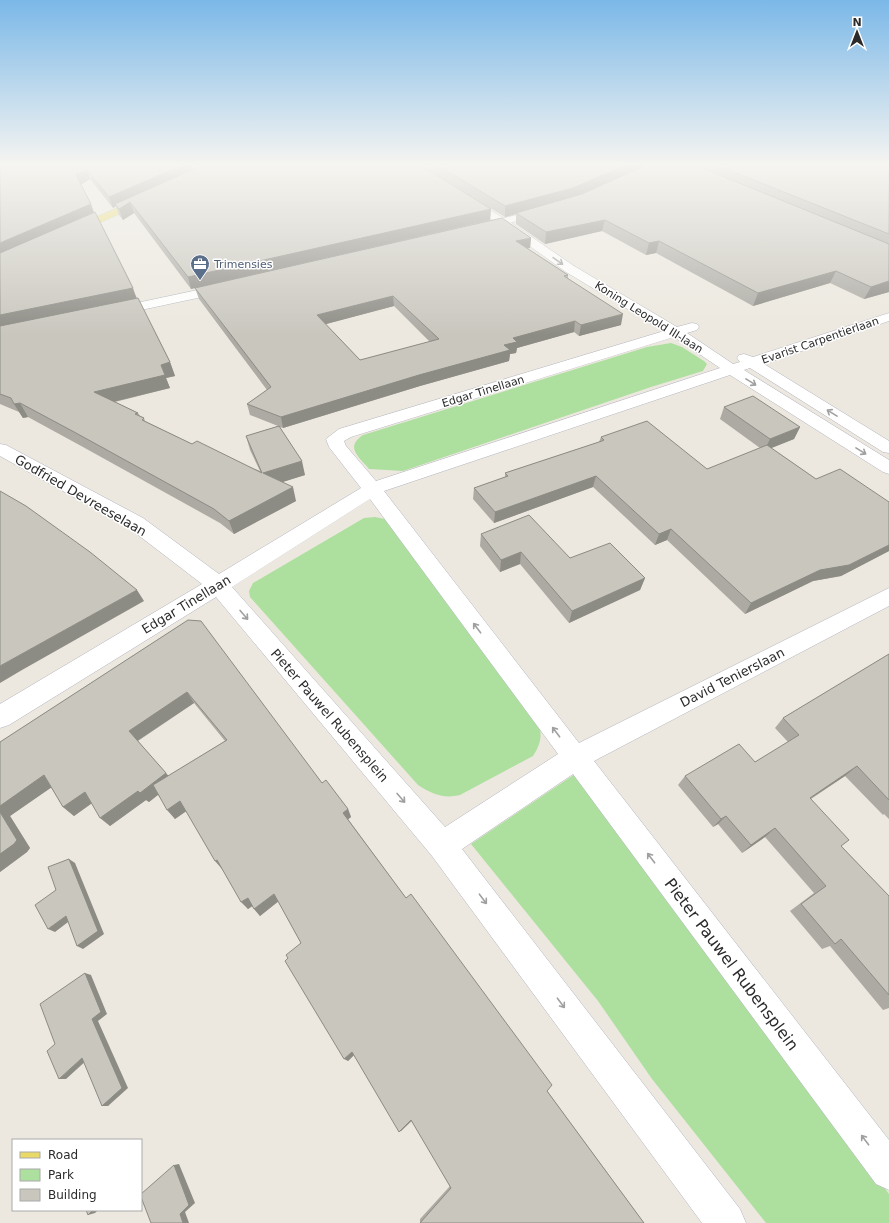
<svg xmlns="http://www.w3.org/2000/svg" width="889" height="1223" viewBox="0 0 889 1223" font-family="'DejaVu Sans',sans-serif">
  <style>
    .green { fill: #ade09e }
    .lines { fill: none; stroke-linecap: round; stroke-linejoin: round }
    .minor-casing { stroke: #b2b3be; stroke-width: 1 }
    .tertiary-casing { stroke: #b2b3be; stroke-width: 1 }
    .primary-casing { stroke: #c8c8c8; stroke-width: 1 }
    .minor { fill: #fff; fill-rule: evenodd }
    .tertiary { fill: #fff; fill-rule: evenodd }
    .primary { fill: #e9d967; fill-rule: evenodd }
    .wall { fill: #acaaa3; fill-rule: evenodd }
    .shaded-wall { fill: #8c8b84 }
    .building { fill: #c8c6bd; stroke: #8c8b84; fill-rule: evenodd }
    .oneway { stroke: #a0a0a0 }
    .labels { text-anchor: middle; stroke-width: 3; stroke-linejoin: round; paint-order: stroke }
    .far-service-label { font-size: 11px; fill: #4e5e75; stroke: #fff; text-anchor: start }
    .far-street-label { font-size: 11px; fill: #2b2b2b; stroke: #fff }
    .street-label { font-size: 13px; fill: #2b2b2b; stroke: #fff }
    .near-street-label { font-size: 16px; fill: #2b2b2b; stroke: #fff }
  </style>
  <rect width="100%" height="100%" fill="#ece8df"/>
  <path class="green" d="M671 343 682 347 704 361 707 364 703 371 651 387 403 471 369 469C358 456 345 447 363 435L647 347Z
    M375 517 385 519 539 722C542 736 541 744 533 756L460 795C443 799 432 794 418 785L250 597 249 591 253 583 364 518Z
    M575 774 651 871 889 1194V1223H766L652 1079 598 1001 471 844Z"/>
  <g class="lines">
    <defs>
      <path id="minor" d="M187 165H197L212 172 210 174C202 176 192 171 187 165Z
        M465 196 507 220 574 266 677 327 692 323 697 324 699 327 697 330 687 333 733 364 740 362 737 358 739 355 744 354 753 357 889 313V321L764 364 889 441V453L883 452 750 368 744 370 889 460V474L883 472 730 375 384 491 579 743 889 588V606L594 761 889 1140V1190L876 1184 573 774 462 849 740 1209 746 1223H702L432 856 216 597 9 725 0 728V704L202 584 129 528 0 456V444L6 445 143 518 219 574 361 488 329 447 326 439 339 429 664 331 566 272 499 224 461 201 460 199ZM674 337 720 368 376 481 346 446 344 441 351 437ZM370 499 558 754 445 827 232 587Z"/>
      <path id="tertiary" d="M545 208 550 211 549 213 477 231 472 228 473 226Z
        M226 284 230 285 232 288 230 291 113 316 108 315 106 312 108 309 113 308Z"/>
      <path id="primary" d="M144 196 148 197 149 199 148 201 75 234H67L65 232 67 230Z"/>
    </defs>
    <use href="#minor" class="minor-casing"/>
    <use href="#tertiary" class="tertiary-casing"/>
    <use href="#primary" class="primary-casing"/>
    <use href="#minor" class="minor"/>
    <use href="#tertiary" class="tertiary"/>
    <use href="#primary" class="primary"/>
  </g>
  <path class="wall" d="M0 165 193 170 202 166 201 165H420L491 209 490 220 531 238 530 248H527L568 275V278L621 325 579 336 574 332 517 348 516 353 510 354 509 361 420 386 283 428 280 427 305 475 282 482 296 501 234 534 220 523 83 447 28 417 23 418 19 412 0 404ZM90 179 113 208 116 206 119 215 123 220 134 213 191 289 195 288 199 299 267 390 247 404 250 415 278 426 246 436 250 450 260 471 192 444 145 421 144 418 140 416 138 413 115 402 170 388 166 378 175 376 170 362 137 298 94 213 91 204 81 185ZM394 306 430 342 360 360 325 324Z
    M420 165H889V292L864 299 830 283 753 306 656 253 646 255 602 231 545 244 516 224V214L505 217ZM613 180 582 194 580 195Z
    M724 407 800 427 794 439 771 448 816 479 889 502V551L841 576 813 581 745 614 667 540 655 545 593 487 494 523 473 499 474 488 505 477V473L599 442 601 437 707 469 760 448 720 419Z
    M481 534 570 558 645 578 640 590 569 623 520 564 500 572 480 546Z
    M188 620 322 783 348 809 351 817 348 819 644 1223H420V1219L450 1186 412 1121 401 1131 354 1055 348 1061 288 958 301 943 278 901 260 916 252 906 248 909 222 869 186 811 175 819 158 795 149 802 146 800 110 826 92 803 74 816 63 807 51 787 10 816 30 848 27 852 0 872V742ZM194 703 225 741 168 776 138 741Z
    M889 654V819L884 814 883 815 845 776 811 799 841 846 889 896V1008L883 1010 830 946 822 949 790 911 814 893 765 837 742 853 718 824 713 827 678 785 685 776 755 762 788 742 775 728 783 718Z"/>
  <path class="shaded-wall" d="M183 165H192L194 172 115 204 116 206 113 208 109 197Z
    M626 165H648L571 199 516 213V214L505 217V206Z
    M86 169 90 179 80 185 76 175Z
    M130 202 134 213 123 220 119 209Z
    M91 204 95 216 0 257V243Z
    M491 209 490 220 191 289 188 277Z
    M605 220 602 231 545 244 546 232Z
    M531 238 530 248 515 251 516 241Z
    M659 241 656 253 646 255 649 243Z
    M836 271 830 283 753 306 758 293Z
    M889 281V292L864 299 871 287Z
    M133 288 137 300 0 329V315Z
    M393 296 394 306 319 326 317 315Z
    M623 314 621 325 579 336 581 325Z
    M575 321 574 332 517 348 516 353 510 354 509 361 420 386 283 428 281 417 504 345 513 338Z
    M170 362 175 376 166 378 170 388 100 405 94 392 161 365Z
    M20 403 28 417 23 418 14 404Z
    M800 427 794 439 764 451 770 439Z
    M302 461 305 475 267 487 263 473Z
    M596 476 593 487 494 523 495 512Z
    M293 487 296 501 234 534 229 521Z
    M671 529 667 540 655 545 659 534Z
    M889 545V551L841 576 813 581 745 614 751 603 820 570Z
    M521 552 520 564 500 572 501 560Z
    M645 578 640 590 569 623 572 611Z
    M137 590 144 601 22 670 0 683V666Z
    M187 692 194 703 137 741 129 731Z
    M857 766 845 776 799 806 810 798Z
    M166 773 174 782 149 802 146 800 110 826 100 818 138 791Z
    M44 775 55 785 10 816 30 848 27 852 0 872V806Z
    M85 792 95 801 74 816 63 807Z
    M180 801 188 810 175 819 167 810Z
    M348 809 351 817 346 821 343 813Z
    M726 816 718 824 713 827 721 819Z
    M775 828 765 837 742 853 751 845Z
    M69 859 75 863 104 934 83 949 77 946Z
    M217 860 224 867 222 869 215 861Z
    M274 894 279 901 260 916 254 909Z
    M248 898 254 905 248 909 241 902Z
    M66 916 72 919 55 932 48 929Z
    M85 973 91 975 107 1014 98 1021 128 1088 108 1106H102L92 1019Z
    M352 1052 355 1054 348 1061 344 1059Z
    M82 1058 88 1059 66 1079H59Z
    M411 1120H412L401 1131 399 1132Z
    M179 1164 195 1203 185 1212 189 1223H183L180 1214 174 1165Z
    M93 1210H98L95 1213 88 1215Z"/>
  <path class="building" d="M0 165H183L109 197 86 169 76 175 91 204 0 243Z
    M203 165H420L491 209 188 277 130 202 119 209 115 204Z
    M437 165H626L573 188 505 206Z
    M647 165H695L889 244V281L871 287 836 271 758 293 659 241 649 243 605 220 546 232 516 213 582 194Z
    M716 165H889V234Z
    M95 212 133 288 0 315V253Z
    M502 218 531 238 516 241 568 275 564 276 623 314 581 325 575 321 513 338 517 342 504 345 510 350 419 375 281 417 247 404 271 387 195 288ZM393 296 439 339 360 360 317 315Z
    M138 298 170 362 161 365 165 375 94 392 138 413 135 414 144 418 142 420 192 444 197 441 262 473 246 436 279 426 302 461 263 473 293 487 229 521 214 509 76 433 20 403 14 404 11 398 0 394V326Z
    M753 396 800 427 770 439 724 407Z
    M647 421 707 469 767 445 816 479 840 469 889 502V545L849 565 820 570 751 603 671 529 659 534 596 476 495 512 474 488 508 476 505 473 602 441 604 440 601 437Z
    M0 491 26 506 90 552 137 590 0 666Z
    M529 515 570 558 610 543 645 578 572 611 521 552 501 560 481 534Z
    M188 620 201 621 322 783 326 780 348 809 343 813 406 898 411 894 552 1085 547 1091 644 1223H420L451 1188 411 1120 399 1132 352 1052 344 1059 285 961 288 958 286 955 301 943 274 894 254 909 248 898 241 902 217 860 215 861 180 801 167 810 153 785 227 740 187 692 129 731 166 773 140 793 138 791 100 818 85 792 63 807 44 775 0 806V742Z
    M889 654V800L857 766 810 798 849 840 841 846 889 896V995L841 939 835 944 801 904 826 886 775 828 751 845 726 816 721 819 685 776 739 744 755 762 799 735 783 718Z
    M0 812 17 840 14 844 0 854Z
    M69 859 98 931 77 946 66 916 48 929 35 905 56 890 48 867Z
    M85 973 101 1012 92 1019 122 1088 102 1106 82 1058 59 1079 47 1051 55 1044 40 1004Z
    M174 1165 189 1205 180 1214 183 1223H151L141 1197V1194Z
    M86 1210H93L88 1215Z"/>
  <defs><path id="oneway-shaft" d="M-6 0H5M1.5-3L5.5 0L1.5 3" fill="none" stroke-width="1.6" stroke-linecap="round" stroke-linejoin="round"/></defs>
  <g class="oneway">
    <use href="#oneway-shaft" transform="translate(558 261) rotate(35)"/>
    <use href="#oneway-shaft" transform="translate(751 382) rotate(32)"/>
    <use href="#oneway-shaft" transform="translate(832 413) rotate(-148)"/>
    <use href="#oneway-shaft" transform="translate(861 451) rotate(32)"/>
    <use href="#oneway-shaft" transform="translate(244 615) rotate(49)"/>
    <use href="#oneway-shaft" transform="translate(477 628) rotate(-127)"/>
    <use href="#oneway-shaft" transform="translate(556 732) rotate(-127)"/>
    <use href="#oneway-shaft" transform="translate(401 798) rotate(49)"/>
    <use href="#oneway-shaft" transform="translate(651 858) rotate(-127)"/>
    <use href="#oneway-shaft" transform="translate(483 899) rotate(53)"/>
    <use href="#oneway-shaft" transform="translate(561 1003) rotate(53)"/>
    <use href="#oneway-shaft" transform="translate(865 1140) rotate(-127)"/>
  </g>
  <linearGradient id="sky" x2="0" y2="1"><stop stop-color="#7bb8e8"/><stop offset="0.49" stop-color="#f6f5f1"/><stop offset="1" stop-color="#f6f5f1" stop-opacity="0"/></linearGradient>
  <rect width="889" height="336" fill="url(#sky)"/>
  <defs>
    <symbol id="office-pin" viewBox="-11 -11 22 30"><path d="M0 17L-7.5 6A9.5 9.5 0 1 1 7.5 6Z" fill="#5c6f8a" stroke="#fff"/><path d="M-6-3h4V-5.5h4V-3h4V5H-6ZM-1-4.5V-3h2v-1.5ZM-6 0V1H6V0Z" fill="#fff"/></symbol>
  </defs>
  <g fill-rule="evenodd">
    <use href="#office-pin" x="189" y="253" width="22" height="30"/>
  </g>
  <g class="labels">
    <g class="far-service-label">
      <text x="214" y="268">Trimensies</text>
    </g>
    <g class="far-street-label">
      <text transform="translate(649 317) rotate(32)" y="4">Koning Leopold III-laan</text>
      <text transform="translate(820 340) rotate(-19)" y="4">Evarist Carpentierlaan</text>
      <text transform="translate(483 391) rotate(-17)" y="4">Edgar Tinellaan</text>
    </g>
    <g class="street-label">
      <text transform="translate(81 495) rotate(30)" y="5">Godfried Devreeselaan</text>
      <text transform="translate(186 604) rotate(-31)" y="5">Edgar Tinellaan</text>
      <text transform="translate(732 677) rotate(-27)" y="5">David Tenierslaan</text>
      <text transform="translate(330 715) rotate(49)" y="5">Pieter Pauwel Rubensplein</text>
    </g>
    <g class="near-street-label">
      <text transform="translate(732 964) rotate(53)" y="6">Pieter Pauwel Rubensplein</text>
    </g>
  </g>
  <rect x="12" y="1139" width="130" height="72" fill="#ffffff" stroke="#aaaaaa"/>
  <rect x="20" y="1152" width="20" height="6" fill="#e9d967" stroke="#aaaaaa"/>
  <text x="48" y="1159" font-size="12" fill="#2b2b2b">Road</text>
  <rect x="20" y="1169" width="20" height="12" fill="#ade09e" stroke="#aaaaaa"/>
  <text x="48" y="1179" font-size="12" fill="#2b2b2b">Park</text>
  <rect x="20" y="1189" width="20" height="12" fill="#c8c6bd" stroke="#aaaaaa"/>
  <text x="48" y="1199" font-size="12" fill="#2b2b2b">Building</text>
  <g transform="translate(857 32)" stroke="#ffffff" stroke-width="3" paint-order="stroke">
  <path d="M0-3L7 15L0 10L-7 15Z" fill="#2b2b2b"/>
  <text y="-6" font-size="11" font-weight="bold" text-anchor="middle" fill="#2b2b2b">N</text>
  </g>
</svg>
